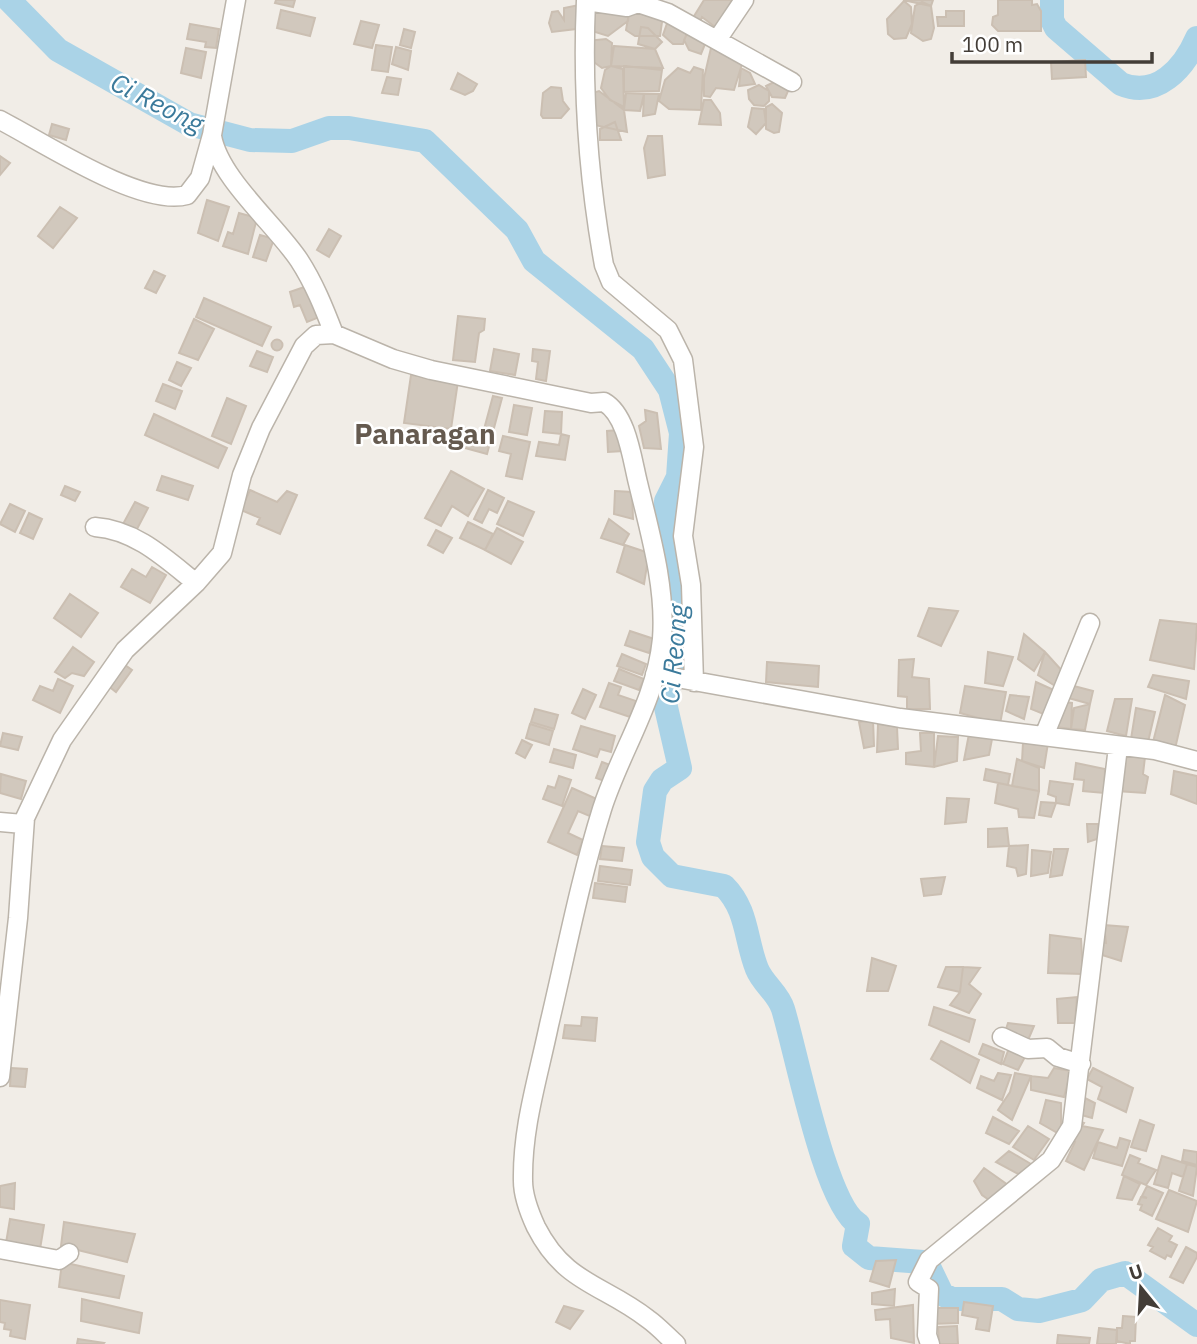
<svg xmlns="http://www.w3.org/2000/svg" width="1197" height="1344" viewBox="0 0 1197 1344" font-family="'IBM Plex Sans',sans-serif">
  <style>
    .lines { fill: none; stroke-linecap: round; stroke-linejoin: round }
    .river { stroke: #aad3e7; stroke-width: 24 }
    .building { fill: #d1c8bd; stroke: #cbbfb2; stroke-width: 2 }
    .minor-casing { stroke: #bbb4aa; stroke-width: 21 }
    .minor { stroke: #fff; stroke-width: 18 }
    .labels { text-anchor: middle; stroke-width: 5; stroke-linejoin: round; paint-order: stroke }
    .water-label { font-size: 26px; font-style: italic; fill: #3b7a9b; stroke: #fff }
    .quarter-label { font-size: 28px; font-weight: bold; fill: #655a4f; stroke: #fff }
  </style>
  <rect width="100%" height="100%" fill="#f1ede7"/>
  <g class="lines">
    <path class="river" d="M9 0 58 50 189 124 250 140 292 141 329 128H349L425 141 517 230 534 261 643 349 670 390 681 433 678 477 666 501 665 544 678 580 681 612V632L665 703 680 768 662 780 655 791 648 842 653 857 672 876 724 886C748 910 745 939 757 969 763 984 778 993 783 1009 796 1051 825 1204 858 1224L854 1246 869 1258 923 1262 930 1269 942 1294 952 1299H1002L1018 1309 1039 1311 1082 1300 1101 1280 1125 1273 1197 1325
      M1052 0V20L1056 28 1121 84C1157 99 1184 68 1197 38"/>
  </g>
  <path class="building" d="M276 0H295L293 7 275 3Z
    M704 0H733L731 2 734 10 719 30 702 17 698 26 691 21Z
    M903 0H933L931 6Z
    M998 0H1032V5L1037 4 1041 11V31H998L992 25 993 17 998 15Z
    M904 1 911 7 912 24 906 38 894 39 888 34 887 19Z
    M922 2 931 6 934 28 931 39 923 41 911 33 915 6Z
    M579 5 576 29 552 32 549 23 552 12 558 11 564 20V8Z
    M590 6 629 13 628 21 608 36 592 31Z
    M672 9 691 21 683 44H673L663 35Z
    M281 10 315 18 310 36 277 28Z
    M946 11H964V26H938L937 17H946Z
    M629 13H654L662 22 660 36H635L626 30Z
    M361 21 379 25 372 48 354 44Z
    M190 24 219 29 216 48 205 47 206 42 187 39Z
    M691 26 710 32 701 54 689 50 684 40Z
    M641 27 648 28 662 42 655 49 638 44Z
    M404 29 415 32 411 48 400 45Z
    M714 35H727L747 48 734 90 716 88 710 97 704 96V78Z
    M606 39 612 43 611 66 602 68 587 57V41Z
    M376 45 392 47 388 72 372 70Z
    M614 46 655 49 663 68 611 66Z
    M396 47 411 51 408 70 392 64Z
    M186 48 206 52 201 78 181 73Z
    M1085 60 1086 77 1052 79 1051 62Z
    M611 66 623 69 624 107 610 100 601 88 605 70Z
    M624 66 662 70 659 91 624 92Z
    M694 67 703 70 701 110 669 109 659 101 665 80 678 68 690 73Z
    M741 68 750 73 755 84 739 86Z
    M458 73 477 84 473 91 465 95 451 89Z
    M387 77 401 79 398 95 382 93Z
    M776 81 792 82 785 98 772 97 766 86Z
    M759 85 769 91V101L764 106 754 105 749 99 748 90Z
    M551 87 561 88 563 101 569 109 561 118H543L541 115 543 93Z
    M599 91 624 110 627 132 590 124 586 95Z
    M626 93 644 94 640 111 624 110Z
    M644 94H659L655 114 643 116Z
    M704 100H711L720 113 721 125 699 124Z
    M772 104 782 113 779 132 774 133 766 129V107Z
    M752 108 764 109 766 123 756 134 748 127Z
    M615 122 621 140H600V129Z
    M52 124 69 129 66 140 49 135Z
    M648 136H662L665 175 648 178 644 148Z
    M0 156 10 163 0 175Z
    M207 200 229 207 218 241 198 233Z
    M60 207 77 218 53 248 38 236Z
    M239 213 257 218 248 254 223 246 228 232 233 234Z
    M329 229 341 236 329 257 317 250Z
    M260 235 274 239 266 261 253 257Z
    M154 271 165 276 156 293 145 288Z
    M310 285 322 316 307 322 300 305 294 307 290 292Z
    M204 298 271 327 262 346 196 317Z
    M458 316 485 319 484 330 479 333 475 362 453 360Z
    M194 319 214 329 198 360 179 353Z
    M271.5 345a5.5 5.5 0 1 1 11 0a5.5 5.5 0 1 1-11 0Z
    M494 349 519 354 515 375 490 371Z
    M533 349 550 351 546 381 536 379 538 362 532 361Z
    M257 351 273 357 267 372 250 366Z
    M177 362 191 368 181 386 169 380Z
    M411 375 458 381 451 429 404 423Z
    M163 384 182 391 175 409 156 401Z
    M493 396 502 398 487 454 454 445 459 427 483 433Z
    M227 398 246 406 231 444 212 436Z
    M514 405 532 408 527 435 509 432Z
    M645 410 657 413 661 449 644 448 639 426 646 421Z
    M545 411 562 412 561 434 543 432Z
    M154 414 227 448 218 468 145 435Z
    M619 430 623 451 608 452 607 431Z
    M561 434 569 436 565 460 536 456 539 442 559 445Z
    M503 436 530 442 522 479 506 476 511 454 499 451Z
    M451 471 484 489 468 516 452 506 441 526 425 518Z
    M162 476 193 486 188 500 157 490Z
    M65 486 80 492 75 501 61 495Z
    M250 490 277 502 287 491 297 495 280 534 257 524 260 518 241 510Z
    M488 490 504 498 497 513 489 509 482 523 474 519Z
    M615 491 632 492 633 519 614 514Z
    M508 501 534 512 523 536 497 524Z
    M135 502 148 508 136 531 123 524Z
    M10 504 25 511 15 532 0 524Z
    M29 513 42 519 33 539 20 533Z
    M609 519 629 534 623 545 601 538Z
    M468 522 493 534 485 550 460 538Z
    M497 528 523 542 511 564 485 550Z
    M436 530 452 538 443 553 428 545Z
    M625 545 649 553 644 584 617 572Z
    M152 567 166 575 150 603 121 587 132 569 146 577Z
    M70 594 98 613 81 637 54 618Z
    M929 608 958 611 941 646 918 636Z
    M1160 620 1197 624 1194 669 1150 660Z
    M630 631 654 639 649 653 625 645Z
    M1024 634 1045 652 1034 671 1018 659Z
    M73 647 94 662 84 676 72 673 65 678 55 672Z
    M988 652 1013 657 1003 686 985 683Z
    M1045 652 1064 673 1057 687 1038 675Z
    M622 654 646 664 642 675 617 666Z
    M914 659 912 677 929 679 930 709H907V697L898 696 899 660Z
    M118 660 132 670 116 692 102 681Z
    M767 662 819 666 818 687 766 682Z
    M619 669 644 679 639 690 614 681Z
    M1153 675 1189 681 1186 699 1148 687Z
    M58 679 73 686 60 713 33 700 40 686 53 691Z
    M1036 682 1056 691 1046 715 1031 709Z
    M609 683 621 687 618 695 636 701 630 717 600 707Z
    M1070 685 1093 691 1090 704 1065 697Z
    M965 686 1006 692 1000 724 960 713Z
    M583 689 596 695 585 719 572 713Z
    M1010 695 1029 697 1024 719 1006 711Z
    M1165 695 1185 705 1175 749 1153 742Z
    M1115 699H1132L1126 736 1107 731Z
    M1063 702 1072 703 1071 729 1056 727Z
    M1090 704 1085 730 1071 729 1074 708Z
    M1136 708 1155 712 1148 742 1131 739Z
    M535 709 558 715 554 729 531 722Z
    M873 720 874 746 864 748 859 722Z
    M530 724 553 731 549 745 526 738Z
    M878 724 897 727 898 749 877 752Z
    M581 726 615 736 611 752 600 749 597 757 573 749Z
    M3 733 22 737 18 750 0 746Z
    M920 733H934V767L906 764V753L921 751Z
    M969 734 992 739 989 755 964 760Z
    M938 736 958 737 957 761 934 767Z
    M522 740 532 745 525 758 516 753Z
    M1023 743H1048L1044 768 1022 761Z
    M554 749 576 755 573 768 550 762Z
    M1125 757H1145L1143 774 1148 777 1145 793 1117 791Z
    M1017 759 1039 768V791L1012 786Z
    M602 762 613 766 607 782 596 778Z
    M1076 763 1105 769 1104 793 1083 791 1084 780 1074 779Z
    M986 769 1010 774 1008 785 984 780Z
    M1174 771 1197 776V804L1171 794Z
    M1 774 26 781 21 799 0 793Z
    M559 776 571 780 562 806 543 799 548 786 555 788Z
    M1050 781 1073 784 1069 805 1056 803V797L1048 794Z
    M998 783 1039 791 1034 818 1019 817 1018 809 995 803Z
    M572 788 599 800 592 817 578 811 568 833 583 840 577 855 548 842Z
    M947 798 969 799 966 822 945 824Z
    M1041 802 1056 803 1051 817 1039 815Z
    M1087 824H1098L1100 838 1088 842Z
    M1007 828 1009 846 988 847V829Z
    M1028 845 1026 874 1018 876 1016 868 1007 866 1009 846Z
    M602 846 624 848 622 861 600 859Z
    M1054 849H1068L1062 875 1050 877Z
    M1032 850 1051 852 1048 873 1031 876Z
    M600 866 632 870 630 885 598 881Z
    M945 877 941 894 924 896 921 879Z
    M595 883 627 887 625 902 593 898Z
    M1104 925 1128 927 1121 961 1099 954 1100 942 1106 943Z
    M1050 935 1081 939 1083 974 1048 973Z
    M872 958 896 966 888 991H867Z
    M946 967H963L960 992 938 987Z
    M963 967 980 968 969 984 981 994 969 1013 950 1005 960 992Z
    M1077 997 1075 1023H1058L1057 999Z
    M934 1007 975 1020 969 1042 929 1025Z
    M582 1017 597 1018 595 1041 563 1038 565 1025 581 1026Z
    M1008 1023 1034 1026 1026 1045 1004 1035Z
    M941 1041 979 1060 970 1083 931 1059Z
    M1011 1043 1027 1053 1018 1070 1003 1064Z
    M983 1044 1004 1052 1001 1064 979 1054Z
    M11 1068 27 1069 25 1087 10 1086Z
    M1054 1068 1071 1071 1064 1097 1031 1090V1076L1048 1078Z
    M1093 1068 1133 1088 1126 1112 1098 1099 1102 1087 1087 1079Z
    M998 1073 1011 1075 1002 1100 977 1088 981 1076 994 1081Z
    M1015 1073 1031 1076 1012 1120 998 1110 1010 1092Z
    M1081 1096 1095 1103 1092 1118 1078 1114Z
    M1046 1100 1061 1103V1135L1040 1123Z
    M993 1117 1019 1131 1009 1144 986 1133Z
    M1076 1120 1084 1123 1082 1126 1103 1130 1084 1170 1066 1161 1075 1142 1068 1138Z
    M1140 1120 1154 1125 1146 1151 1131 1147Z
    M1028 1126 1049 1139 1034 1160 1013 1147Z
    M1120 1138 1130 1141 1122 1166 1093 1158 1098 1142 1117 1148Z
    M1184 1150 1197 1152V1165L1182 1161Z
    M1009 1151 1031 1164 1024 1177 996 1162Z
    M1130 1155 1140 1159 1138 1163 1156 1170 1146 1185 1122 1175Z
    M1162 1156 1187 1164 1183 1177 1172 1173 1168 1188 1154 1184Z
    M1187 1164 1197 1167 1193 1196 1179 1191Z
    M984 1168 1008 1185 995 1204 982 1195 974 1181Z
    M1124 1176 1140 1184 1132 1200 1117 1198Z
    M15 1183 14 1209 0 1207V1186Z
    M1147 1186 1163 1193 1152 1216 1140 1210 1142 1205 1138 1204 1141 1197 1147 1198 1142 1196Z
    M1169 1190 1197 1201 1188 1232 1156 1219Z
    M10 1219 44 1225 40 1249 6 1243Z
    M64 1222 135 1234 127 1262 61 1246Z
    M1158 1228 1172 1236 1169 1241 1177 1245 1171 1257 1167 1255 1165 1259 1150 1251 1153 1247 1148 1245Z
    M1186 1247 1197 1253V1257L1183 1283 1170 1277Z
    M896 1260 889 1287 870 1281 876 1261Z
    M62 1262 124 1276 119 1298 59 1287Z
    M895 1289 894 1306 872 1304V1293Z
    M82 1299 142 1313 139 1333 81 1321Z
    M0 1300 30 1305 25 1339 10 1336 11 1330 4 1329 5 1323 0 1322Z
    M964 1302 993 1306 989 1331 976 1329 978 1318 962 1315Z
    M913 1305 914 1343 891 1338 890 1319 876 1320 875 1310Z
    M564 1306 583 1311 570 1329 556 1322Z
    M931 1308H958V1323L931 1324Z
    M1123 1316 1136 1317 1135 1341H1130V1344L1117 1341V1328H1122Z
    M957 1326 958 1344H939L938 1327Z
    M1099 1328 1117 1330 1116 1344H1097Z
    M1058 1335 1090 1338 1089 1344H1057Z
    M78 1339 104 1343 103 1344H77Z"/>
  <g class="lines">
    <defs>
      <path id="minor" d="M586 0C582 89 588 177 604 265L611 282 668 330 683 360 694 447 683 536 691 585 694 682
        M586 1 627 7 638 3 668 13 792 82
        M717 40 744 0
        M0 120C41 141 142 208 187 195L200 178 212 135 236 0
        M212 136C219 178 275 224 299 260 314 283 324 308 334 334
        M95 527C136 530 166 559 196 583
        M655 674 900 718 1155 750 1197 761
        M1044 736 1090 623
        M0 822 23 824
        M1002 1037 1028 1049 1047 1048 1058 1057 1081 1064
        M0 1077 18 918 25 818 62 740 125 650 196 583 222 553 242 475 261 428 304 346 316 335 334 334 393 359 431 370 591 403 604 402C627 415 632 459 638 483 650 533 666 587 662 639 656 701 620 752 602 809 580 880 566 953 549 1025 538 1078 522 1127 523 1181 523 1196 530 1214 536 1227 565 1284 603 1284 648 1319 658 1326 667 1336 676 1344
        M0 1249 59 1260 69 1253
        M930 1344 927 1335 929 1289 918 1282 929 1260 1051 1160 1072 1126 1118 747"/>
    </defs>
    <use href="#minor" class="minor-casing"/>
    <use href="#minor" class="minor"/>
  </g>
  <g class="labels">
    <g class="water-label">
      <text transform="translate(157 103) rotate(27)" y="9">Ci Reong</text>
      <text transform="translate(674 654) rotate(-85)" y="9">Ci Reong</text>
    </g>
    <g class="quarter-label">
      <text x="425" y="444">Panaragan</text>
    </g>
  </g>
  <g transform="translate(1141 1288) rotate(342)" stroke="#ffffff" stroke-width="5" paint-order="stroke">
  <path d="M0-5L12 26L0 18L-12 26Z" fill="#433d37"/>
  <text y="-10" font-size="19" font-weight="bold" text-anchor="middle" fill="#433d37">U</text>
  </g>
  <path d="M952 52v10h200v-10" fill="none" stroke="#433d37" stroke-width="3.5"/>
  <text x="962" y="52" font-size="21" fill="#433d37" stroke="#ffffff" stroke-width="5" paint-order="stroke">100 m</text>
</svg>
